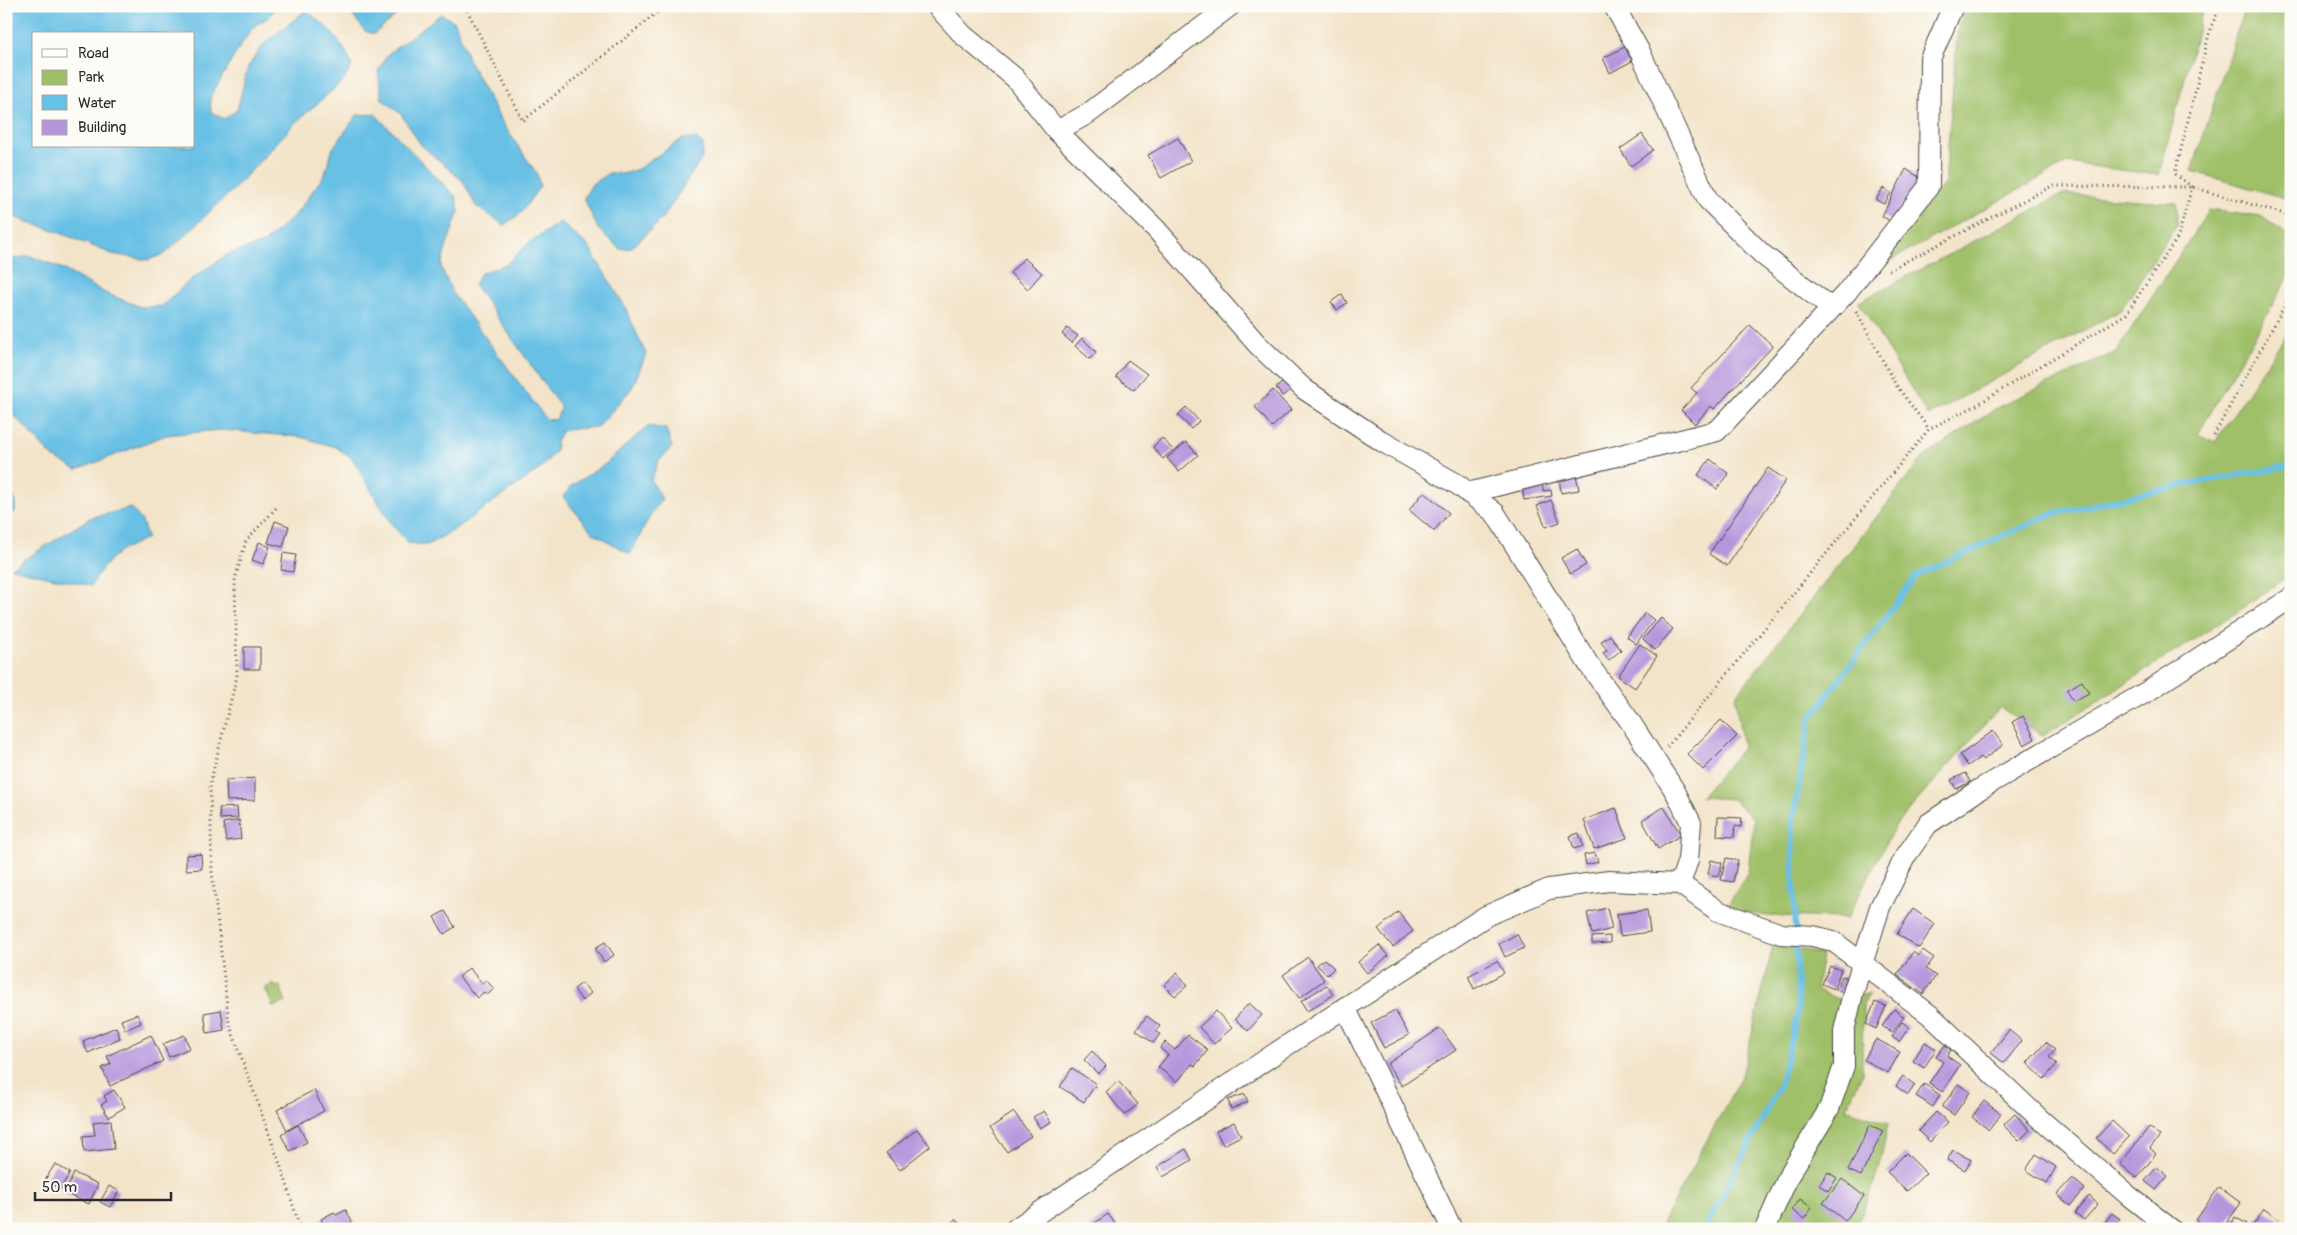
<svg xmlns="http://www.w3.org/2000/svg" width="2297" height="1235" viewBox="0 0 2297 1235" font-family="Pangolin,sans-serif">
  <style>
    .green { fill: #9fbf67; stroke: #657549 }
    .water { fill: #67c0e5; stroke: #497688; fill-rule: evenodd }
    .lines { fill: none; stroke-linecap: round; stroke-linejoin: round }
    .stream { stroke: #67c0e5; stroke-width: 5.5 }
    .building { fill: #b595dc }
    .street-casing { stroke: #494743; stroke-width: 22 }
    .path { stroke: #494743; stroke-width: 3; stroke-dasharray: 1 4; stroke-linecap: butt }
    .street { stroke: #fff; stroke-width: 20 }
  </style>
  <rect width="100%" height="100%" fill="#fdfcf7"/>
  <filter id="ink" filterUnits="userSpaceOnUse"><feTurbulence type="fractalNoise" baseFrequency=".02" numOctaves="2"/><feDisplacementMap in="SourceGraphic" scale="10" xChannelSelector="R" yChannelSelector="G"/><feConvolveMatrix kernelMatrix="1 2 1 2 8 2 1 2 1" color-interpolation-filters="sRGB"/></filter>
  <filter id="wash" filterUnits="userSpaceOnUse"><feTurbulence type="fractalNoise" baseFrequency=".0096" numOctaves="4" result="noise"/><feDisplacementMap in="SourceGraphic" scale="20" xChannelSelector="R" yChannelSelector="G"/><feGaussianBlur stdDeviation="1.12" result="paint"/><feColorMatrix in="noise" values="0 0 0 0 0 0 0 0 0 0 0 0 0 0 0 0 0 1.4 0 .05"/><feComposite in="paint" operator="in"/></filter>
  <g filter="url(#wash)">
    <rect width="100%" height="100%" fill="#f3e4c9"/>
    <path class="green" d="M1967 6H2204L2159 175 2067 163 1883 265 1891 247 1945 183 1958 26Z
      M2245 6H2291V200L2192 171Z
      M2063 194 2177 203V225L2121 310 1928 416 1859 302Z
      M2209 210 2262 217 2291 237V273L2198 434 2215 442 2291 327V573L2245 607 2043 736 2000 707 1895 826 1847 918 1767 916 1726 908 1748 872 1754 819 1732 799 1701 797 1743 748 1735 697 1923 458 1998 407 2116 352Z
      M1774 942 1822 955 1816 989 1842 1001 1870 993 1863 1005 1862 1074 1846 1109 1888 1123C1882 1161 1872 1195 1854 1229H1842L1823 1221 1811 1229H1659L1742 1075Z
      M274 984 276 987 280 986 286 1002 273 1007 265 988Z"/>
    <path class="water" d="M6 6H276L269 17 254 26 239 48 210 97 211 112 224 119 237 110 248 67 264 44 305 11C325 22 345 45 352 66L343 81 296 122 235 188 165 254 148 260 112 254 58 232 14 217 6 211ZM34 34H194V146H34Z
      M345 6H402L401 11 374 34 365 31Z
      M441 14 455 22 469 61 503 124 537 174 540 186 520 214 504 225 476 206 463 181 421 145 401 114 382 99 378 71 388 54Z
      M375 114 456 197 459 211 447 244 441 267 453 294 546 419 556 420 561 408 474 284 481 273 507 264 529 243 560 222 588 246 623 303 646 354 632 388 598 427 562 430 556 442V451L540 469 449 533 427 545 408 543 390 522 352 458 336 447 301 437 220 430 166 435 77 470 53 457 6 407V260L30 256 61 268 105 293 141 307 162 306 190 280 228 254 264 243 296 214 325 174 333 148 357 115Z
      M682 139H697L703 145 702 158 662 219 631 248 620 249 598 229 584 198 592 184 609 173 623 174 638 169Z
      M648 426 666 429 672 447 658 462 651 480 662 499C647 517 642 534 630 554L592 532 563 497 571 486 604 465Z
      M6 486 16 502 15 512 6 518Z
      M131 508 142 521 147 538C117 551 107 558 91 586L11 568 90 518Z"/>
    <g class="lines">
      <path class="stream" d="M1705 1229 1780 1085 1798 1011 1792 826 1810 719 1916 576 2048 515 2187 484 2291 466"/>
    </g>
    <g id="blocks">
      <path class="building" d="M1625 47 1632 61 1610 73 1603 58Z
        M1642 134 1653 150 1631 166 1620 149Z
        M1178 138 1191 161 1161 178 1148 155Z
        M1906 169 1922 179 1910 199 1907 197 1893 223 1882 216Z
        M1883 188 1891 193 1884 204 1876 200Z
        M1024 258 1042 273 1028 289 1010 273Z
        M1342 294 1347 303 1337 310 1331 302Z
        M1750 325 1773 346 1714 409 1711 406 1695 424 1681 410 1697 393 1691 388Z
        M1067 328 1078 336 1072 343 1062 334Z
        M1082 338 1096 352 1090 359 1075 346Z
        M1128 360 1147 374 1134 390 1116 377Z
        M1284 381 1291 390 1282 396 1276 388Z
        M1273 390 1291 410 1272 427 1255 407Z
        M1186 407 1199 421 1191 429 1178 415Z
        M1162 438 1173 450 1163 459 1153 447Z
        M1186 442 1198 455 1179 472 1167 458Z
        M1710 459 1729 474 1717 489 1698 475Z
        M1768 468 1786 480 1727 566 1709 554Z
        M1576 475 1579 490 1561 493 1559 477Z
        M1542 477 1543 491 1551 490 1552 496 1524 500 1521 480Z
        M1424 492 1449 513 1434 531 1409 510Z
        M1551 500 1560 522 1546 527 1537 506Z
        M275 521 289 526 283 547 268 543Z
        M259 542 270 547 263 564 252 560Z
        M1577 549 1586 565 1570 574 1561 558Z
        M283 553 296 555 293 572 281 570Z
        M1645 613 1654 620 1636 644 1627 637Z
        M1661 618 1673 629 1655 650 1643 639Z
        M1610 635 1621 650 1609 660 1603 653 1607 650 1601 642Z
        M1640 644 1657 656 1635 688 1618 676Z
        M244 647H260V669H244Z
        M2082 681 2089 693 2073 701 2067 690Z
        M2023 716 2035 739 2024 745 2012 722Z
        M1721 720 1737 736 1703 770 1687 754Z
        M1993 731 2003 745 1983 760 1980 757 1968 766 1960 755Z
        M1966 773 1970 782 1956 789 1951 780Z
        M255 778V800L227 801 226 780Z
        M237 807 238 818 220 819 219 808Z
        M1664 807 1681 835 1658 849 1642 820Z
        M1616 808 1627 838 1594 849 1584 820Z
        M1718 817 1742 818 1741 827 1735 826 1734 837 1717 836Z
        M239 820 241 839 226 841 223 823Z
        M1579 833 1583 846 1574 849 1570 836Z
        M1595 853 1598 862 1586 865 1584 855Z
        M201 854 202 869 186 870V855Z
        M1726 858 1738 860 1733 882 1721 880Z
        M1711 860 1722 863 1719 876 1708 874Z
        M1607 908 1612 929 1592 934 1587 913Z
        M1913 909 1935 924 1919 948 1897 934Z
        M1647 910 1650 932 1620 936 1617 914Z
        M445 911 455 927 444 934 434 917Z
        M1398 912 1413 931 1393 947 1378 929Z
        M1517 934 1524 948 1505 957 1499 944Z
        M1610 936V943L1592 944V937Z
        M605 942 614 955 604 962 595 948Z
        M1379 945 1388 956 1367 973 1358 962Z
        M1923 950 1934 958 1926 969 1936 976 1923 994 1897 975 1913 952 1918 956Z
        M1308 957 1324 980 1299 998 1283 975Z
        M1324 959 1334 968 1327 975 1317 965Z
        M1497 961 1504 973 1474 989 1468 976Z
        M1830 966 1841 970 1834 989 1822 984Z
        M469 968 482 983 486 980 494 989 487 995 484 992 477 998 459 977Z
        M1177 973 1188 985 1175 996 1164 985Z
        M1842 976 1850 979 1844 993 1836 990Z
        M582 983 591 993 582 1001 574 989Z
        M1327 985 1333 995 1307 1011 1301 1001Z
        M1875 1002 1886 1006 1876 1029 1866 1024Z
        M1249 1003 1262 1015 1248 1031 1235 1019Z
        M1894 1009 1904 1017 1892 1033 1882 1026Z
        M221 1010 224 1030 207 1033 204 1013Z
        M1395 1010 1409 1035 1384 1048 1371 1023Z
        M1216 1011 1232 1028 1214 1044 1199 1027Z
        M137 1014 141 1023 125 1030 121 1020Z
        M1147 1016 1160 1026 1156 1031 1160 1034 1153 1043 1136 1030Z
        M1902 1022 1909 1027 1899 1042 1892 1037Z
        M116 1027 120 1038 88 1053 83 1041Z
        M1440 1028 1456 1050 1402 1086 1387 1064Z
        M2009 1030 2022 1041 2004 1063 1991 1053Z
        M151 1035 163 1061 110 1086 102 1068 111 1064 107 1056Z
        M184 1035 190 1048 169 1057 163 1044Z
        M1188 1035 1208 1050 1195 1066 1192 1064 1177 1082 1158 1067 1168 1055 1160 1048 1165 1042 1175 1050Z
        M1876 1039 1900 1052 1888 1073 1864 1060Z
        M1925 1042 1936 1049 1924 1068 1913 1061Z
        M2046 1042 2055 1050 2049 1057 2057 1064 2044 1079 2027 1063Z
        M1945 1045 1951 1050 1947 1056 1960 1065 1942 1092 1929 1083 1943 1062 1936 1057Z
        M1092 1051 1106 1066 1098 1074 1084 1060Z
        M1072 1068 1096 1084 1084 1102 1060 1087Z
        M1903 1076 1915 1085 1908 1095 1896 1086Z
        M1118 1081 1138 1104 1125 1115 1106 1092Z
        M1924 1084 1940 1095 1933 1107 1916 1096Z
        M1958 1084 1970 1092 1954 1115 1942 1107Z
        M114 1090 125 1107 109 1117 101 1105 107 1101 104 1096Z
        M314 1090 324 1111 287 1130 277 1110Z
        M1245 1094 1248 1102 1231 1109 1228 1100Z
        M1984 1101 2001 1114 1989 1130 1972 1117Z
        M1044 1111 1051 1122 1040 1128 1033 1117Z
        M1014 1112 1031 1136 1007 1152 990 1128Z
        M1936 1112 1948 1122 1930 1142 1918 1131Z
        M2015 1114 2030 1130 2019 1141 2003 1125Z
        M111 1120 114 1149 84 1152 83 1136 95 1135 93 1122Z
        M2112 1121 2129 1137 2113 1154 2096 1138Z
        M1234 1122 1241 1136 1223 1145 1216 1131Z
        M298 1125 307 1142 290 1151 281 1135Z
        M1870 1125 1883 1131 1861 1176 1848 1170Z
        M2149 1127 2160 1136 2150 1148 2156 1154 2137 1178 2120 1164Z
        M917 1129 930 1146 900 1170 886 1153Z
        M1186 1149 1192 1160 1163 1177 1157 1167Z
        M1953 1150 1971 1160 1965 1170 1947 1160Z
        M1906 1153 1926 1173 1907 1191 1887 1172Z
        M2036 1154 2056 1167 2047 1183 2026 1170Z
        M55 1164 70 1173 60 1189 45 1180Z
        M2157 1167 2168 1176 2156 1190 2145 1181Z
        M1828 1172 1837 1178 1828 1191 1819 1185Z
        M74 1173 98 1184 89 1204 65 1193Z
        M2072 1178 2085 1189 2070 1206 2057 1194Z
        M1842 1179 1864 1196 1845 1221 1823 1203Z
        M109 1186 119 1191 110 1207 100 1202Z
        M2219 1187 2241 1203 2222 1229H2209L2196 1220Z
        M2089 1196 2098 1204 2084 1220 2075 1213Z
        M1800 1199 1812 1208 1804 1219 1792 1210Z
        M2264 1209 2291 1228V1229H2251Z
        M346 1210 352 1222 338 1229H326L321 1219 334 1212 336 1215Z
        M2112 1213 2120 1219 2112 1229H2100Z
        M1108 1214 1119 1229H1091L1089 1227Z
        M2235 1217 2247 1224 2244 1229H2229Z
        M955 1219 962 1227 960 1229H937L943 1222 948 1227Z"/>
    </g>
  </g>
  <g filter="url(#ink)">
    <use href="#blocks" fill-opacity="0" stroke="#494743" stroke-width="1"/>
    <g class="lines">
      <defs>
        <path id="street" d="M937 6 963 35 1015 78 1057 131 1155 228 1258 345 1304 389 1383 442 1457 484 1495 513 1589 665 1629 720 1675 791 1691 823 1688 860 1680 884 1718 911 1781 934 1813 936 1833 941 1930 1015 2041 1120 2129 1196 2171 1229
          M1614 6 1641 54 1708 200 1762 254 1831 308
          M1057 131 1089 113 1230 6
          M1468 493 1717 431 1846 293 1929 186 1930 59 1953 6
          M1345 1007 1452 1229
          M1015 1229 1286 1046 1486 916 1549 889 1609 881 1680 884
          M1765 1229 1789 1175 1829 1109 1844 1066V1031L1853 993 1880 907 1905 857 1928 824 1980 789 2148 691 2291 598"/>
      </defs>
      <use href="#street" class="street-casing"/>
      <path class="path" d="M465 6 523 121 665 6
        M1889 270 2052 186 2192 187 2291 216
        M1856 311 1896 385 1929 429
        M2214 435 2291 294
        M276 508 246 541 235 579 237 676 210 784 212 872 229 1023 286 1181 300 1229
        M1667 747 1929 429 1975 406 2126 314 2178 237 2192 187 2175 174 2211 26 2221 6"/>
      <use href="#street" class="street"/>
    </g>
  </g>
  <rect width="2297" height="1235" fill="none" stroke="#fdfcf7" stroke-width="25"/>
  <rect x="32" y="32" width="162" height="115" fill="#fdfcf7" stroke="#a9a8a5"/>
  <rect x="42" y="49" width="25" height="8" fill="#ffffff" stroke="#a9a8a5"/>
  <text x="78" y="58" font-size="15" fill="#2b2b2b">Road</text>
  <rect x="42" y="70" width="25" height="15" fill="#9fbf67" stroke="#a9a8a5"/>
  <text x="78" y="82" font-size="15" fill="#2b2b2b">Park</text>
  <rect x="42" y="95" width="25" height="15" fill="#67c0e5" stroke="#a9a8a5"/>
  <text x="78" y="108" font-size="15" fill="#2b2b2b">Water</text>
  <rect x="42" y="120" width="25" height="15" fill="#b595dc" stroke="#a9a8a5"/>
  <text x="78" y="132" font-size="15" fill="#2b2b2b">Building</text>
  <path d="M35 1192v8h136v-8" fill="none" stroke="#2b2b2b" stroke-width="2.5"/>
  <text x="42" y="1192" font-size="15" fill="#2b2b2b" stroke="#fdfcf7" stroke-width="4" paint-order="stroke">50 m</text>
</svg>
